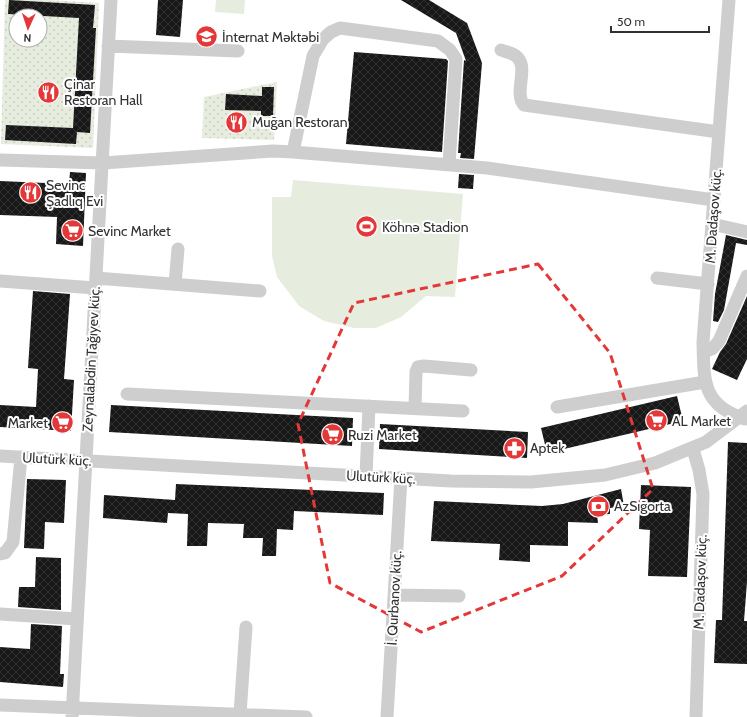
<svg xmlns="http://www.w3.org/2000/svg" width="747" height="717" viewBox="0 0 747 717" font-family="Cabin,sans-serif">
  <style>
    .grass { fill: url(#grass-dots); fill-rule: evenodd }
    .park { fill: #e6eddf }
    .building { fill: url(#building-cross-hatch) }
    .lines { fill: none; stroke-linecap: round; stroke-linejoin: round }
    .minor { stroke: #cecece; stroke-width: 13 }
    .marked { fill: none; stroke: #e33738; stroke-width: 3; stroke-dasharray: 8 5; stroke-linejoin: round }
    .labels { text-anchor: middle; stroke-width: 4; stroke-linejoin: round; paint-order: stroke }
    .poi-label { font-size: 14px; fill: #313131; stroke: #fff; text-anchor: start }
    .street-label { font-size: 14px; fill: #313131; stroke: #fff }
  </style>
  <defs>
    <pattern id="grass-dots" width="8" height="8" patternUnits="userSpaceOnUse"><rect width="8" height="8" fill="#e6eddf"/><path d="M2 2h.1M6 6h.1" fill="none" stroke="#c6ccc0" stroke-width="1.8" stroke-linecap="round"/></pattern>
    <pattern id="building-cross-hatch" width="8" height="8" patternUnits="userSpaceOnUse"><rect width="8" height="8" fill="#181818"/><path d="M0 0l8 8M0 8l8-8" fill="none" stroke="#313131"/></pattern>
  </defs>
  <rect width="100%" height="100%" fill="#fff"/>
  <path class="grass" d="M5 0H48L99 3 93 148 1 144ZM16 16H40V40H16Z
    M277 82 274 140 202 138 204 97Z"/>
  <path class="park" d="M216 0H245L244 14 215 12Z
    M293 180 463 194 455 297 426 296 401 317 376 328H354L324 321 299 306 277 277 272 256V197H291Z"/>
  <path class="building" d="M9 0 95 5 93 28H96L90 133 77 132 76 144 5 140 6 125 73 128 79 18 8 14Z
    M158 0H183L180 37 156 35Z
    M401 0H429L467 23 482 63 474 159 460 158 461 153H458L464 60 466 61 456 33Z
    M354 52 446 59 448 61 442 152 346 144Z
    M262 87H274L273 116H261V111L225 110 226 94 262 96Z
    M70 172 86 173 83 246 56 244 57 217 0 215V181L69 184Z
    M459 174 474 175 473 189 458 188Z
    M726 235 747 240V245L736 243 724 310 718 322 713 321 715 294Z
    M33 291 70 294 64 379 74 380 71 431 0 427V405L36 407 38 369 28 368Z
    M747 296V359L737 380 712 369 720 352 726 344Z
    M677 396 683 421 547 453 541 428Z
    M111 405 353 418 352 446 109 432Z
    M380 424 528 432 527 458 379 449Z
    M728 442 747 443V582L744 621H747V664L714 663 716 620H722Z
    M27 479 66 480 64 523 45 522 44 549 24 548Z
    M176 484 384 493 383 515 294 511 293 530 277 529 276 556H262L263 538H243L244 524 208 523 207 546H187L188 514 168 513 167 523 103 518 104 495 175 500Z
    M641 485 691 487 687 577 648 576 650 530 639 529Z
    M621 489 624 506 610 508V514L597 515 598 523 568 522V546L530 545V562L499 560 500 544 431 541 434 501 542 506 563 504Z
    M36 557 61 558V610L18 607 19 587H35Z
    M31 624 62 626 60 674H64L63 687 0 682V647L30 649Z"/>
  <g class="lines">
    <path class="minor" d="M729 0 703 342C704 381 702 405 745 419
      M108 46 238 51
      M501 50C506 52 512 53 516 56 530 67 513 92 524 105L719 132
      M293 152 313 56 323 39 331 32 340 28 438 41 450 50 456 59 449 164
      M0 160 103 163 273 151 293 152 487 168 714 200
      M712 224 747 232
      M96 278 260 291
      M657 278 708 284
      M0 281 95 288
      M175 284 178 249
      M704 352 712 349 719 341 747 276
      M127 394 463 411
      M557 407 705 382
      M415 408 416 372 418 367 424 366 471 370
      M693 449 699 470 703 494 696 717
      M0 456 451 481 531 482 605 475 655 463 706 442 747 411
      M366 476 369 406
      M0 554 5 553 13 542 21 457
      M394 595 459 596
      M0 614 77 619
      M0 705 306 717
      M240 714 246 627
      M72 717 111 0
      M387 717 401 478"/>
  </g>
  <path class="marked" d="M538 264 610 353 653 489 562 576 421 632 330 583 298 424 354 303Z"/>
  <defs>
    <symbol id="school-disc" viewBox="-11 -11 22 22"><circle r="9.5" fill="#e33738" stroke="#fff"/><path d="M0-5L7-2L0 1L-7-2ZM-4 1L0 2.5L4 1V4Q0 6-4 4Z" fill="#fff"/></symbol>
    <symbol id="restaurant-disc" viewBox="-11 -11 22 22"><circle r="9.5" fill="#e33738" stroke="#fff"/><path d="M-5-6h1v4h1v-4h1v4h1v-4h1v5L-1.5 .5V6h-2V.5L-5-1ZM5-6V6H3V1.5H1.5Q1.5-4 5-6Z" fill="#fff"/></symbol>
    <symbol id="stadium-disc" viewBox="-11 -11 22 22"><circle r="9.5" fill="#e33738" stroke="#fff"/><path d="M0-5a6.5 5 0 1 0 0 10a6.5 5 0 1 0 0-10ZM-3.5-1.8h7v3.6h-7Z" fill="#fff"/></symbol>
    <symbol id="supermarket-disc" viewBox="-11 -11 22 22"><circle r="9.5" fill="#e33738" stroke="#fff"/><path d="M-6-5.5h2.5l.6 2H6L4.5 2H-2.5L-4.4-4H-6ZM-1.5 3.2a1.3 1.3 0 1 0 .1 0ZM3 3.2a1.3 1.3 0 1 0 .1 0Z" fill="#fff"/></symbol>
    <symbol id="pharmacy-disc" viewBox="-11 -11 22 22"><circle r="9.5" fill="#e33738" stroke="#fff"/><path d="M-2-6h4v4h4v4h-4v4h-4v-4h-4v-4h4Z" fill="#fff"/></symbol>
    <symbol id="bank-disc" viewBox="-11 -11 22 22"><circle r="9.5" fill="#e33738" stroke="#fff"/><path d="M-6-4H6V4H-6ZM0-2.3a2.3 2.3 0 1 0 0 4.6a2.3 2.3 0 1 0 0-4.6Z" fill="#fff"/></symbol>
  </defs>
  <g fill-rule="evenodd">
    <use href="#school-disc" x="194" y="24" width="25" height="25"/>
    <use href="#restaurant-disc" x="36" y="80" width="25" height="25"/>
    <use href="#restaurant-disc" x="224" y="110" width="25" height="25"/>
    <use href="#restaurant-disc" x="18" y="180" width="25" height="25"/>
    <use href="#stadium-disc" x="354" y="214" width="25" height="25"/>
    <use href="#supermarket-disc" x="60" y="218" width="25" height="25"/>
    <use href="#supermarket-disc" x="644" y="408" width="25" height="25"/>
    <use href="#supermarket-disc" x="50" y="410" width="25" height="25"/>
    <use href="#supermarket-disc" x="320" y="422" width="25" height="25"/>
    <use href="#pharmacy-disc" x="502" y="436" width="25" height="25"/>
    <use href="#bank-disc" x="586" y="494" width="25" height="25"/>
  </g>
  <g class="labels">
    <g class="poi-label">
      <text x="222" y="42">İnternat Məktəbi</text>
      <text x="64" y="89">Çinar<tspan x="64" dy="16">Restoran Hall</tspan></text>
      <text x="252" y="127">Muğan Restoran</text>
      <text x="46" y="190">Sevinc<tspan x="46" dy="16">Şadlıq Evi</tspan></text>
      <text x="382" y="232">Köhnə Stadion</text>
      <text x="88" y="236">Sevinc Market</text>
      <text x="672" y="426">AL Market</text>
      <text x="48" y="428" text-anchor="end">Market</text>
      <text x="348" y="440">Ruzi Market</text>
      <text x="530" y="453">Aptek</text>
      <text x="614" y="511">AzSığorta</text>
    </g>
    <g class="street-label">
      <text transform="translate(713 216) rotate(-86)" y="5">M. Dadaşov küç.</text>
      <text transform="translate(91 359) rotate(-87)" y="5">Zeynalabdin Tağıyev küç.</text>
      <text transform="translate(57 459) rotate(3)" y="5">Ulutürk küç.</text>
      <text transform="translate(381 477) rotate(3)" y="5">Ulutürk küç.</text>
      <text transform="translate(700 582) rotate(-88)" y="5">M. Dadaşov küç.</text>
      <text transform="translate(394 598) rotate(-87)" y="5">İ. Qurbanov küç.</text>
    </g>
  </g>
  <g transform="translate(28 28) rotate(183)"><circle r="19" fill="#ffffff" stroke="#adadad"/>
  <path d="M0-3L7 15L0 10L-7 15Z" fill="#e33738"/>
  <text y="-6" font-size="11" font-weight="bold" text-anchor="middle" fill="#313131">N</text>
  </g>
  <path d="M611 26v6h98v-6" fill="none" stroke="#313131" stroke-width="2"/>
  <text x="617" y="26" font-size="12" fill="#313131" stroke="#ffffff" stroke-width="3" paint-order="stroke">50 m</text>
</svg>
